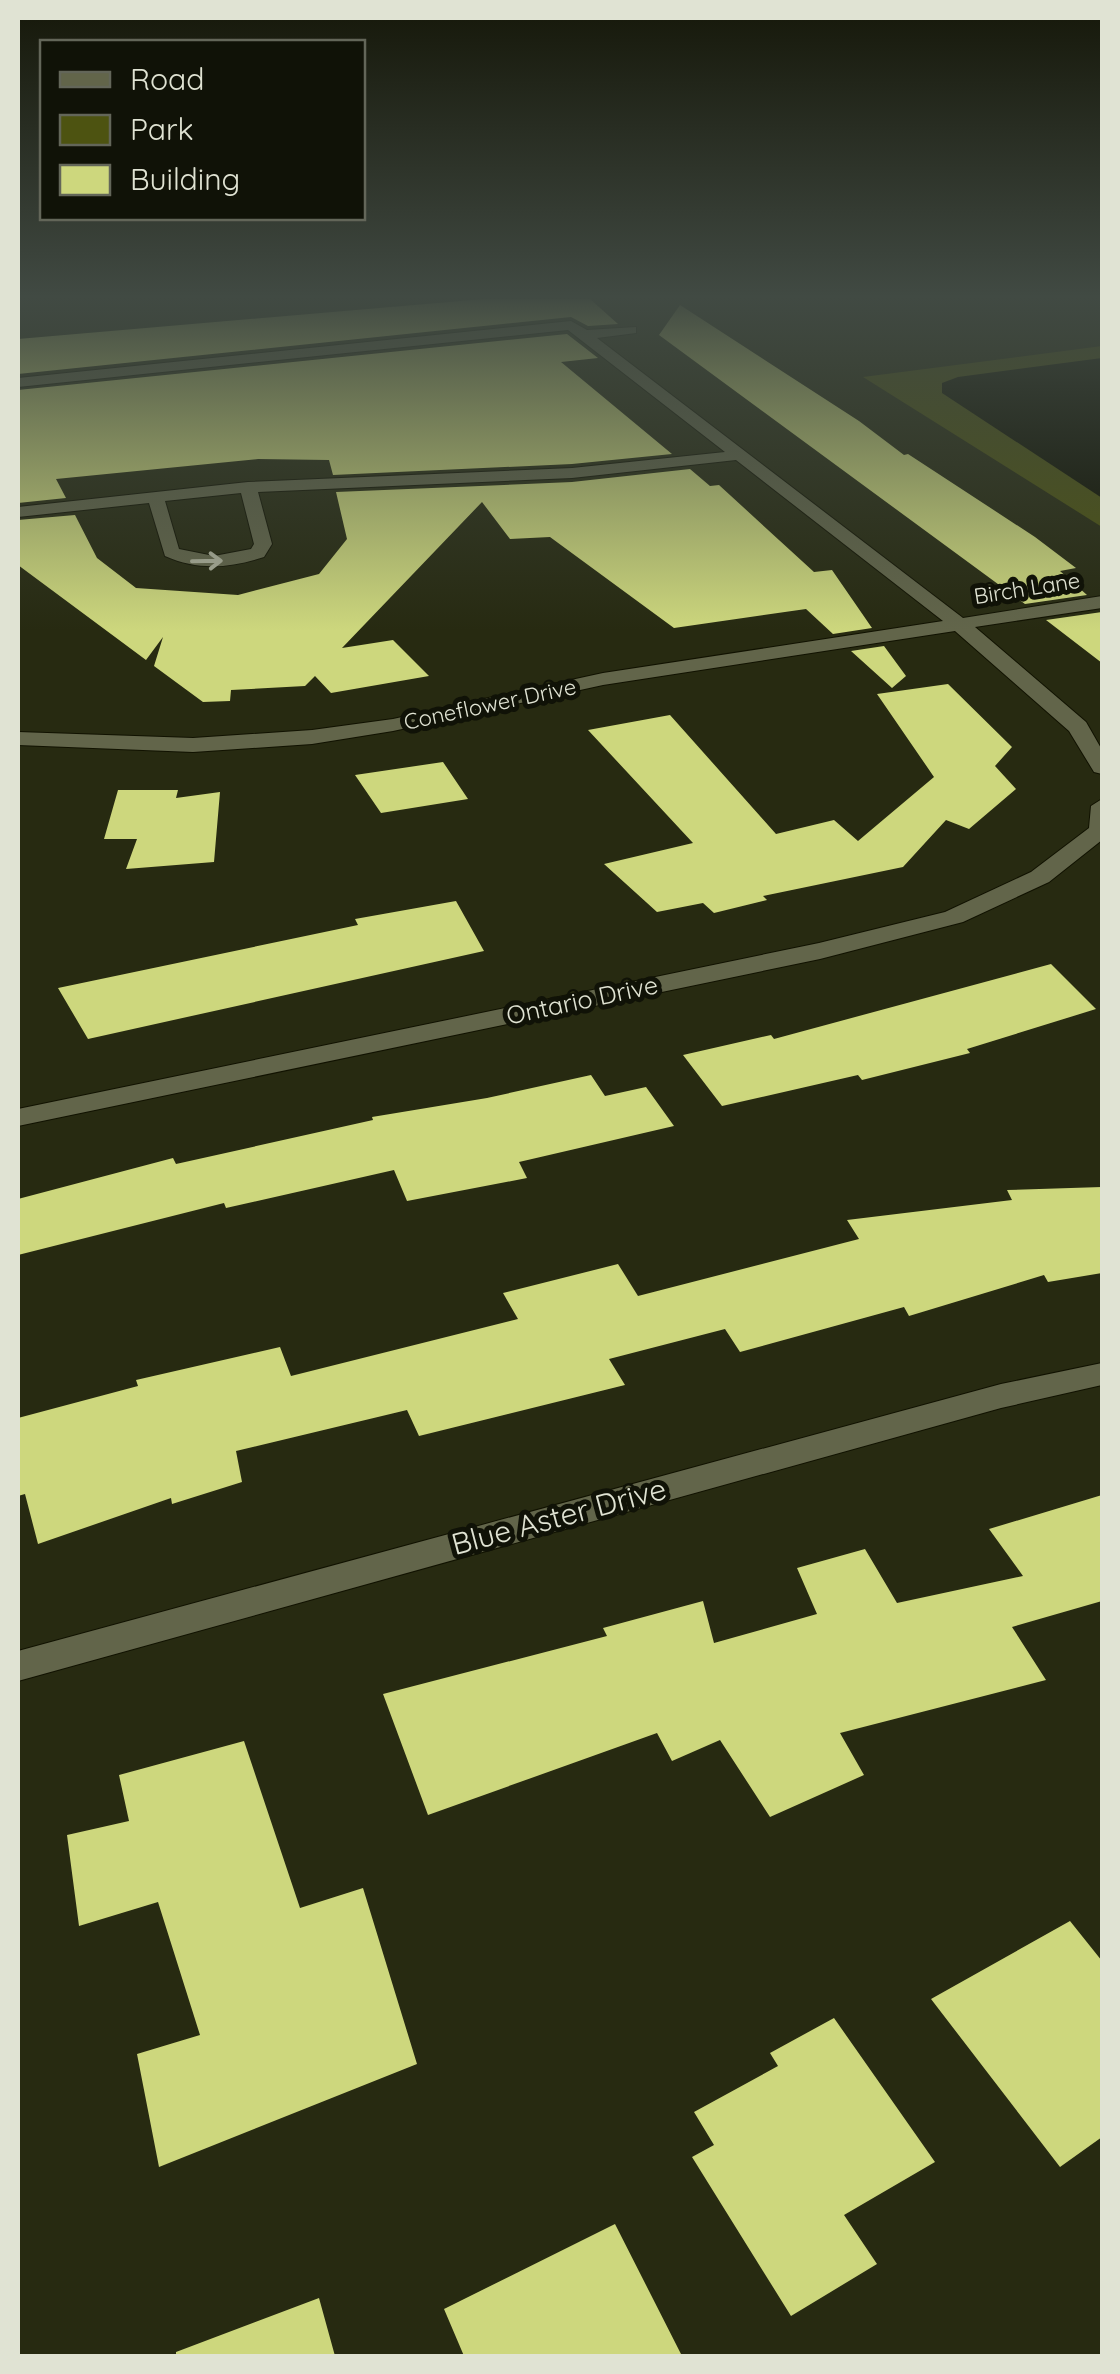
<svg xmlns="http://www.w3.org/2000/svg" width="1120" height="2374" viewBox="0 0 1120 2374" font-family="Quicksand,sans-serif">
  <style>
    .green { fill: #4d5311 }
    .water { fill: #0d0f00 }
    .building { fill: #cdd77d }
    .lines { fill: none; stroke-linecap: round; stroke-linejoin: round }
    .minor-casing { stroke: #111200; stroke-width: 2 }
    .minor { fill: #62654a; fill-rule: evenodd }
    .oneway { stroke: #aeb19c }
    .labels { text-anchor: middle; stroke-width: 10; stroke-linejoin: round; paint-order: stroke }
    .far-street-label { font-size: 22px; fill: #e0e3d3; stroke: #101207 }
    .street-label { font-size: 25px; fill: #e0e3d3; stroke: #101207 }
    .near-street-label { font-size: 30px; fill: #e0e3d3; stroke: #101207 }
  </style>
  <rect width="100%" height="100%" fill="#272a11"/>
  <path class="green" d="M1102 346V527L863 377Z"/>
  <path class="water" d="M1102 358V498L942 393V383L958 377Z"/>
  <path class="building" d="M484 299H590L618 324 588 326 571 317 18 374V339Z
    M680 305 859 421 904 455 908 454 1035 537 1076 568 1060 571 1087 595 1025 604 659 335Z
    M567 334 598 358 561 362 672 454 572 464 333 475 329 460 258 459 56 479 66 498 18 503V390Z
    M690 469 710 486 719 485 814 572 832 570 872 628 833 634 806 609 674 628 550 537 510 539 482 502 342 648 393 640 429 676 331 693 315 676 305 686 231 690 230 701 203 702 154 666 163 637 146 660 18 565V520L75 515 97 558 136 588 238 595 319 574 347 539 336 492 572 482Z
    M1102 612V663L1046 620Z
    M884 646 906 676 892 688 851 651Z
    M948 684 1012 747 995 766 1016 789 969 829 946 820 903 867 763 896 767 900 714 913 703 903 657 912 604 864 693 843 588 730 670 715 776 834 834 820 858 841 934 777 877 694Z
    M443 762 468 799 381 813 355 775Z
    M118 790H178L176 798 220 792 214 862 126 869 137 839H104Z
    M456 901 484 951 88 1039 58 988 358 925 355 919Z
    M1051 964 1096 1009 967 1049 970 1053 862 1080 858 1075 722 1106 683 1055 771 1035 774 1039Z
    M591 1075 605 1096 646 1087 674 1126 519 1162 527 1178 407 1201 394 1170 226 1208 224 1203 18 1255V1199L173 1158 176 1164 373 1120 372 1117 487 1098Z
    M1102 1187V1273L1048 1282 1044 1275 909 1316 904 1307 740 1352 725 1329 609 1359 625 1385 419 1436 407 1410 236 1451 242 1482 172 1504 171 1498 38 1544 25 1494 18 1496V1418L138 1386 136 1380 280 1347 291 1376 518 1319 503 1293 618 1264 638 1296 859 1239 847 1220 1012 1200 1007 1190Z
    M1102 1495V1601L1012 1627 1046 1680 840 1733 864 1775 770 1817 720 1740 672 1761 657 1733 428 1815 383 1694 607 1636 603 1628 703 1601 714 1643 817 1614 797 1568 865 1549 897 1603 1023 1576 989 1529Z
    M244 1741 300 1908 363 1888 417 2064 159 2167 137 2054 200 2035 158 1902 79 1926 67 1835 129 1821 119 1775Z
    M1070 1921 1102 1961V2137L1060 2167 931 1999Z
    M834 2018 935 2162 844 2215 877 2264 791 2316 692 2157 714 2145 694 2112 778 2066 770 2053Z
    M615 2224 682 2356H464L444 2309Z
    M319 2298 335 2356H176V2352Z"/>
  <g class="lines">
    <defs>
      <path id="minor" d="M571 321 587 330 636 327V333L597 338 963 618 1102 596V608L975 627 1086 722 1102 750V774L1094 772 1069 731 955 631 603 685 393 731 312 744 193 752 18 745V732L193 738 312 730 393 719 603 673 943 621 736 460 572 478 258 492 272 544 264 557C229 568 199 571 165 556L149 503 18 517V507L248 482 572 468 725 452 568 330 18 387V378ZM241 493 254 544 251 549 214 556 179 549 165 501Z
        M1102 799V840L1049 882 963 922 820 959 18 1126V1109L819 943 945 912 1031 872 1089 828 1091 806Z
        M1102 1363V1385L1001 1408 18 1681V1651L1001 1384Z"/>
    </defs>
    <use href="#minor" class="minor-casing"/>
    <use href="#minor" class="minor"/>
  </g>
  <defs><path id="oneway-shaft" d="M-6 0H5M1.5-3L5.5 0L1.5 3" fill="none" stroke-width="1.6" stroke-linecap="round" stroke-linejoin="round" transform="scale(2.5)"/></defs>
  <use class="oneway" href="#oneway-shaft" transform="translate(207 561) rotate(-1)"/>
  <linearGradient id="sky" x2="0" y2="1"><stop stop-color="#151709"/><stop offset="0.47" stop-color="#414a43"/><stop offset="1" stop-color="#414a43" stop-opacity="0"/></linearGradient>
  <rect width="1120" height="631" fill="url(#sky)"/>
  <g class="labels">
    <g class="far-street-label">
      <text transform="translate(1027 588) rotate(-9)" y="8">Birch Lane</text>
      <text transform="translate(490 704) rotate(-12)" y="8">Coneflower Drive</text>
    </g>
    <g class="street-label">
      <text transform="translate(582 1000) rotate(-12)" y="9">Ontario Drive</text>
    </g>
    <g class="near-street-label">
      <text transform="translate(559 1517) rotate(-15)" y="10">Blue Aster Drive</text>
    </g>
  </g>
  <rect width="1120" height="2374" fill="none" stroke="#e0e3d3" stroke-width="40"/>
  <rect x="40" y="40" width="325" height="180" fill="#101207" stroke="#636659" stroke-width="2.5"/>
  <rect x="60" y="72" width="50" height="15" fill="#62654a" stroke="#636659" stroke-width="2.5"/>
  <text x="130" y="90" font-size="30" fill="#e0e3d3">Road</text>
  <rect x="60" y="115" width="50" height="30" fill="#4d5311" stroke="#636659" stroke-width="2.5"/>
  <text x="130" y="140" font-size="30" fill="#e0e3d3">Park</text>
  <rect x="60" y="165" width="50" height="30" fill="#cdd77d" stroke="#636659" stroke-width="2.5"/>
  <text x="130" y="190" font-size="30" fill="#e0e3d3">Building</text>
</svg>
